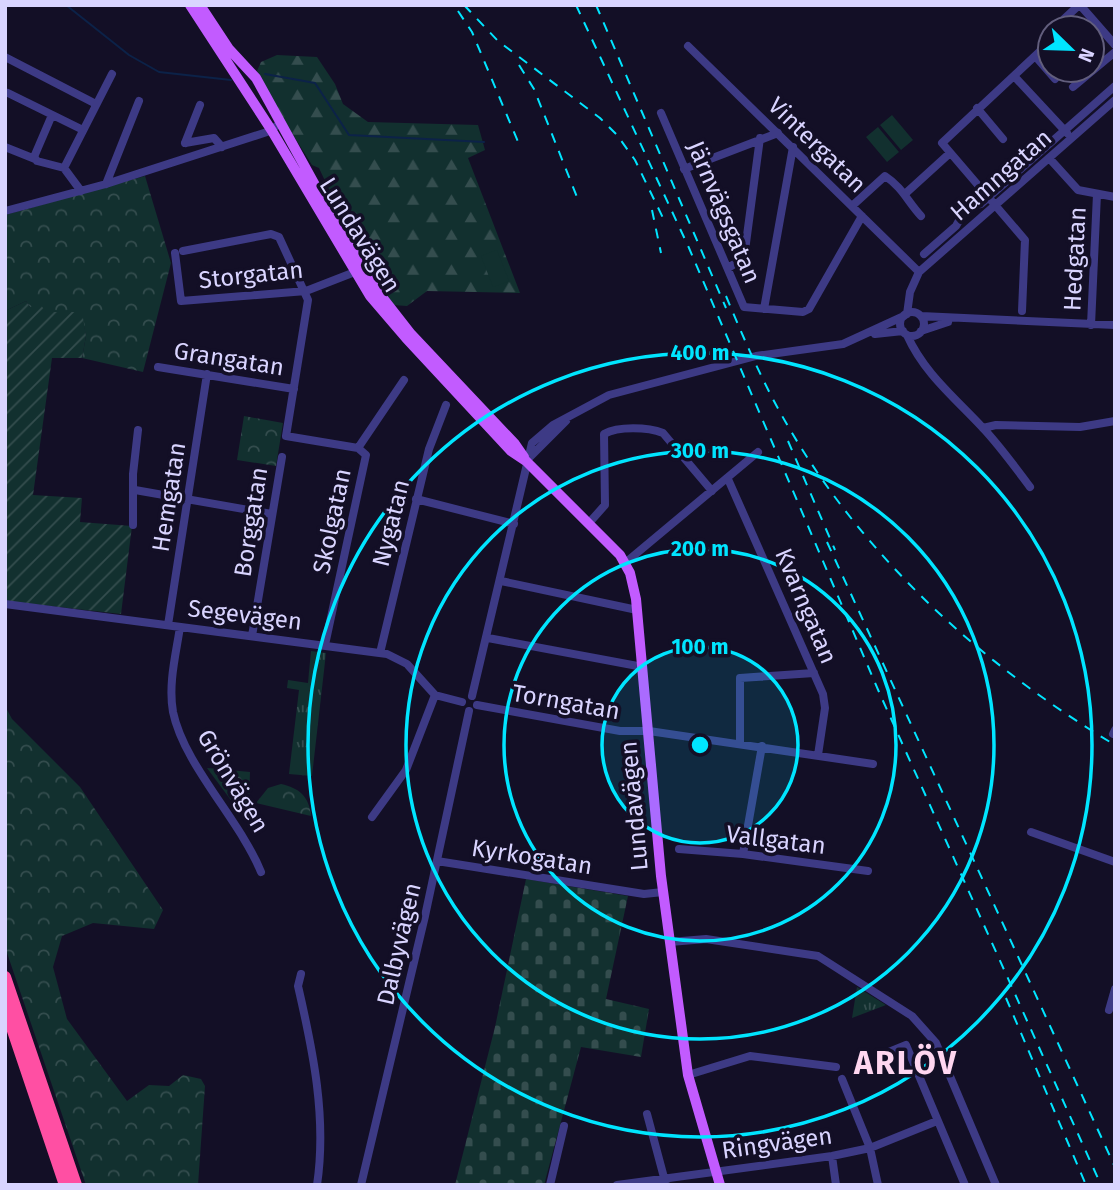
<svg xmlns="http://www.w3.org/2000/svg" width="1120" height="1190" viewBox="0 0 1120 1190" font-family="'Fira Sans',sans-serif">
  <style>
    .grass { fill: url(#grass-tufts) }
    .forest { fill: url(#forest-firs) }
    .cemetery { fill: url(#cemetery-stones) }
    .park { fill: url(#park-crowns) }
    .garden { fill: url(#garden-furrows) }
    .pitch { fill: #12302f }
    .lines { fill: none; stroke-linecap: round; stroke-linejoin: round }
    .stream { stroke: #0c2248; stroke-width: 2 }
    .minor { stroke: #3d3a85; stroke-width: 8 }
    .major { stroke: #c25bff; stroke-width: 10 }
    .highway { stroke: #ff4fa3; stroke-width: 12 }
    .rail { stroke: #00e5ff; stroke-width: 2; stroke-dasharray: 10 9; stroke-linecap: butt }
    .ring { fill: none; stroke: #00e5ff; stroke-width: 3.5 }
    .labels { text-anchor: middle; stroke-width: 7; stroke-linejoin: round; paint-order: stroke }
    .street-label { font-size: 24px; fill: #d9d4ff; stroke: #130f26 }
    .district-label { font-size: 32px; font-weight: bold; letter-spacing: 2px; fill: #ffd6f0; stroke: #130f26 }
    .centre { fill: #00e5ff; stroke: #130f26; stroke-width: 3.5 }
    .ring-label { font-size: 21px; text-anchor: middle; font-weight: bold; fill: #00e5ff; stroke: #130f26; stroke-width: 7; stroke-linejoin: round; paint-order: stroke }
  </style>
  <defs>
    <pattern id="grass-tufts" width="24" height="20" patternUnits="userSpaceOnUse" patternTransform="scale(1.75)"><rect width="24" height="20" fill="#12302f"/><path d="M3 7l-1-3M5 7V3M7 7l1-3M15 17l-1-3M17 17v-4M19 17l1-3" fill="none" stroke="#344d4e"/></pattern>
    <pattern id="forest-firs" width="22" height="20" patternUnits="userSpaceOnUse" patternTransform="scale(1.75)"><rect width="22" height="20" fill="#12302f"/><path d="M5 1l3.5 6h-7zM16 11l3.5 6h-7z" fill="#344d4e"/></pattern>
    <pattern id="cemetery-stones" width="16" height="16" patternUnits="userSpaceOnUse" patternTransform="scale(1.75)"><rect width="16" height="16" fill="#12302f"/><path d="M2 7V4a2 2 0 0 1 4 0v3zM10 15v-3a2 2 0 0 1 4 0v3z" fill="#344d4e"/></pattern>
    <pattern id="park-crowns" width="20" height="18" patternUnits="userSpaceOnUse" patternTransform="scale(1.75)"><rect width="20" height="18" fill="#12302f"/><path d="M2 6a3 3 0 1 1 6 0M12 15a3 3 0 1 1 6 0" fill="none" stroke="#344d4e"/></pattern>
    <pattern id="garden-furrows" width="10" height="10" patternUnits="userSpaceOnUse" patternTransform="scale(1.75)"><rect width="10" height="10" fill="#12302f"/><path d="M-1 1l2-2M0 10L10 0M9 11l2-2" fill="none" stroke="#344d4e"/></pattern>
  </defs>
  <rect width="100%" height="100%" fill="#130f26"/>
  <path class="grass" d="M311 651 326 653 312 776 289 774 299 690 287 688 288 680 308 683Z
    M857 987 886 1005 852 1018Z"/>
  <path class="forest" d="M277 55 317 57 335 84 343 104 368 122 478 125 485 150 468 158 520 293 427 291 407 306 393 305 344 232 341 215 319 168 312 165C293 134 273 105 257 71L261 62Z"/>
  <path class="cemetery" d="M526 879 628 896 606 999 649 1009 641 1057 581 1047 544 1185H455L495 1027Z"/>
  <path class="park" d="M145 176 171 263 143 372 82 358 86 336 81 312H46L30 307 26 301 5 311V215Z
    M244 416 283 423 276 466 237 460Z
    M5 706 12 719 80 787 163 910 154 929 93 923 62 936 53 967 67 1019 127 1101 149 1085 169 1086 183 1075 201 1079 205 1086 198 1185H86L5 947Z
    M207 768 250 772 249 802 236 807Z
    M281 784C299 788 309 796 311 816L256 803 268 788Z"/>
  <path class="garden" d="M26 301 30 307 40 304 46 312H82L86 336 82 358H52L33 495 82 498 80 522 132 526 121 614 5 601V311Z"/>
  <path class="pitch" d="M892 115 913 140 901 150 880 125Z
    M878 127 899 152 887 162 866 137Z
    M497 250 509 281 493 287 481 256Z"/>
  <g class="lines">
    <path class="stream" d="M66 5 129 55 159 72 231 80
      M265 74 315 83 349 135 484 142"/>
    <path class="minor" d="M1080 5 1115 45
      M1060 28 1063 20 1079 5
      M688 46 919 272
      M1035 56 1055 79
      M5 57 96 104
      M1014 76 1067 133
      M1073 87 1115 52
      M8 93 83 130
      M977 108 1003 139
      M661 113 744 307 803 312 809 309 862 216
      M52 115 34 157 37 161 64 168
      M185 143 214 138 222 147
      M185 143 200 105
      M5 147 35 159
      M1049 158 1078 190 1115 197
      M684 169 778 133
      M106 184 139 101
      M81 191 64 168 112 74
      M906 193 950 153
      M852 206 885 176C902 187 908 202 921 216
      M5 211 106 184 267 132 281 123
      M183 251 271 234 279 237 308 300 286 436 358 448
      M175 253 181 301 306 291 360 270
      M924 254 956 226 966 208 981 204 1115 86
      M728 268 744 258 760 138
      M764 309 793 147
      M1022 311 1025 240 942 143 1050 42
      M900 324a12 12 0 1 1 24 0a12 12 0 1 1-24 0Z
      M907 314 910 292 919 272 1115 100
      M921 316 1115 325
      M1091 325 1097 194
      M921 331 948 322
      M875 334 903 331
      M907 335C924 373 954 397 982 427 1000 446 1015 467 1030 487
      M158 367 294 389
      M983 428 996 425 1080 427 1115 421
      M528 459 566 421
      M728 479 823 694 825 708 818 755
      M135 490 272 514
      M416 499 514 524
      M589 523 605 505 604 434C618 426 648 427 663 433L712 491
      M133 525V474L138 430
      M625 563 758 452
      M501 581 637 610
      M5 604 387 654 407 664 435 695 462 702
      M168 625 207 374
      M180 627C176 654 168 684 173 712 184 765 240 820 261 872
      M252 636 282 457
      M488 638 643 667
      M325 645 366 455 358 448 404 380
      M380 653 429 449 446 405
      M472 696 532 443 553 425 609 395 756 356 843 344 904 316
      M477 705 620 731H649L873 764
      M1113 734 1115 730
      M740 743V678L814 673
      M372 817 406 770 435 695
      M1031 832 1115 862
      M679 849 743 854 868 871
      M743 854 762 746
      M437 861 644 894 663 892
      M670 942 706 939 818 956 912 1016 936 1043 996 1185
      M301 974 298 986C313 1051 327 1118 317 1185
      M1109 1010 1115 989
      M879 1056 906 1045 965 1185
      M688 1075 750 1056 836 1067
      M842 1079 870 1148 878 1185
      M647 1114 666 1185
      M832 1156 836 1185
      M361 1185 425 916 469 711
      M550 1185 564 1126
      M617 1185 832 1156 870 1148 937 1121"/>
    <path class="major" d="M190 5 272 131 370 296 406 338 511 451 526 461 620 555 630 573 636 599 661 876 688 1075 720 1185
      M200 5 229 49 256 78 337 225 379 293 411 334 515 444 524 457"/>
    <path class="highway" d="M5 977 76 1185
      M5 1007 65 1185"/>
    <path class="rail" d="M464 5 498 41 600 118 617 135 635 160 665 222
      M576 5 689 248 879 692 1101 1185
      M596 5 726 308
      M458 11 472 32 519 144
      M519 65 534 89 579 202
      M652 210 661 253
      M726 296C744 339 762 381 785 421 863 557 982 665 1115 745
      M788 441 835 550
      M827 542 1115 1167
      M1006 998 1086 1185"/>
  </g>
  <circle cx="700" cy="745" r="98" fill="#00e5ff" fill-opacity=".12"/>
  <g class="ring">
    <circle cx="700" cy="745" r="98"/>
    <circle cx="700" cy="745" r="196"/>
    <circle cx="700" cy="745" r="294"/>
    <circle cx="700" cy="745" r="392"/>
  </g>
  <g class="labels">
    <g class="street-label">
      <text transform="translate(817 145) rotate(44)" y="8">Vintergatan</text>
      <text transform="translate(1001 175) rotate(-41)" y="8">Hamngatan</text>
      <text transform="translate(724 212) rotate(67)" y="8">Järnvägsgatan</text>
      <text transform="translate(360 235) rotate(58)" y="8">Lundavägen</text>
      <text transform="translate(1075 259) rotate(-87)" y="8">Hedgatan</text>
      <text transform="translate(251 275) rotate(-6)" y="8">Storgatan</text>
      <text transform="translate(229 359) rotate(9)" y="8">Grangatan</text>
      <text transform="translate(169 497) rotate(-81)" y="8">Hemgatan</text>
      <text transform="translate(332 521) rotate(-78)" y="8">Skolgatan</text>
      <text transform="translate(251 522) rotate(-81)" y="8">Borggatan</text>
      <text transform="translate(391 523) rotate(-76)" y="8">Nygatan</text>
      <text transform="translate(806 606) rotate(67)" y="8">Kvarngatan</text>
      <text transform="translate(245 615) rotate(7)" y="8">Segevägen</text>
      <text transform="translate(566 702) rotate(10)" y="8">Torngatan</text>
      <text transform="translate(233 781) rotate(59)" y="8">Grönvägen</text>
      <text transform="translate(634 806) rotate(-95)" y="8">Lundavägen</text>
      <text transform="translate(776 840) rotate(7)" y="8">Vallgatan</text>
      <text transform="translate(532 857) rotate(9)" y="8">Kyrkogatan</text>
      <text transform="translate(399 944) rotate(-77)" y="8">Dalbyvägen</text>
      <text transform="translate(777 1143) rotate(-8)" y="8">Ringvägen</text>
    </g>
    <g class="district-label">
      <text x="906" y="1074">ARLÖV</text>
    </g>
  </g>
  <circle cx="700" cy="745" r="10" class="centre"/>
  <g class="ring-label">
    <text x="700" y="360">400 m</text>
    <text x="700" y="458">300 m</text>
    <text x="700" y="556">200 m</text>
    <text x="700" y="654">100 m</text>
  </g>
  <rect width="1120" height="1190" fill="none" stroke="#d9d4ff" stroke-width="14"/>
  <g transform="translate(1071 49) rotate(113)"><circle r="33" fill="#130f26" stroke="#625e7d" stroke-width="2"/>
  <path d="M0-5L12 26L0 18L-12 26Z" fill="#00e5ff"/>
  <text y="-10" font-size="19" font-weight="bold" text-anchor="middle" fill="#d9d4ff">N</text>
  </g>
</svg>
